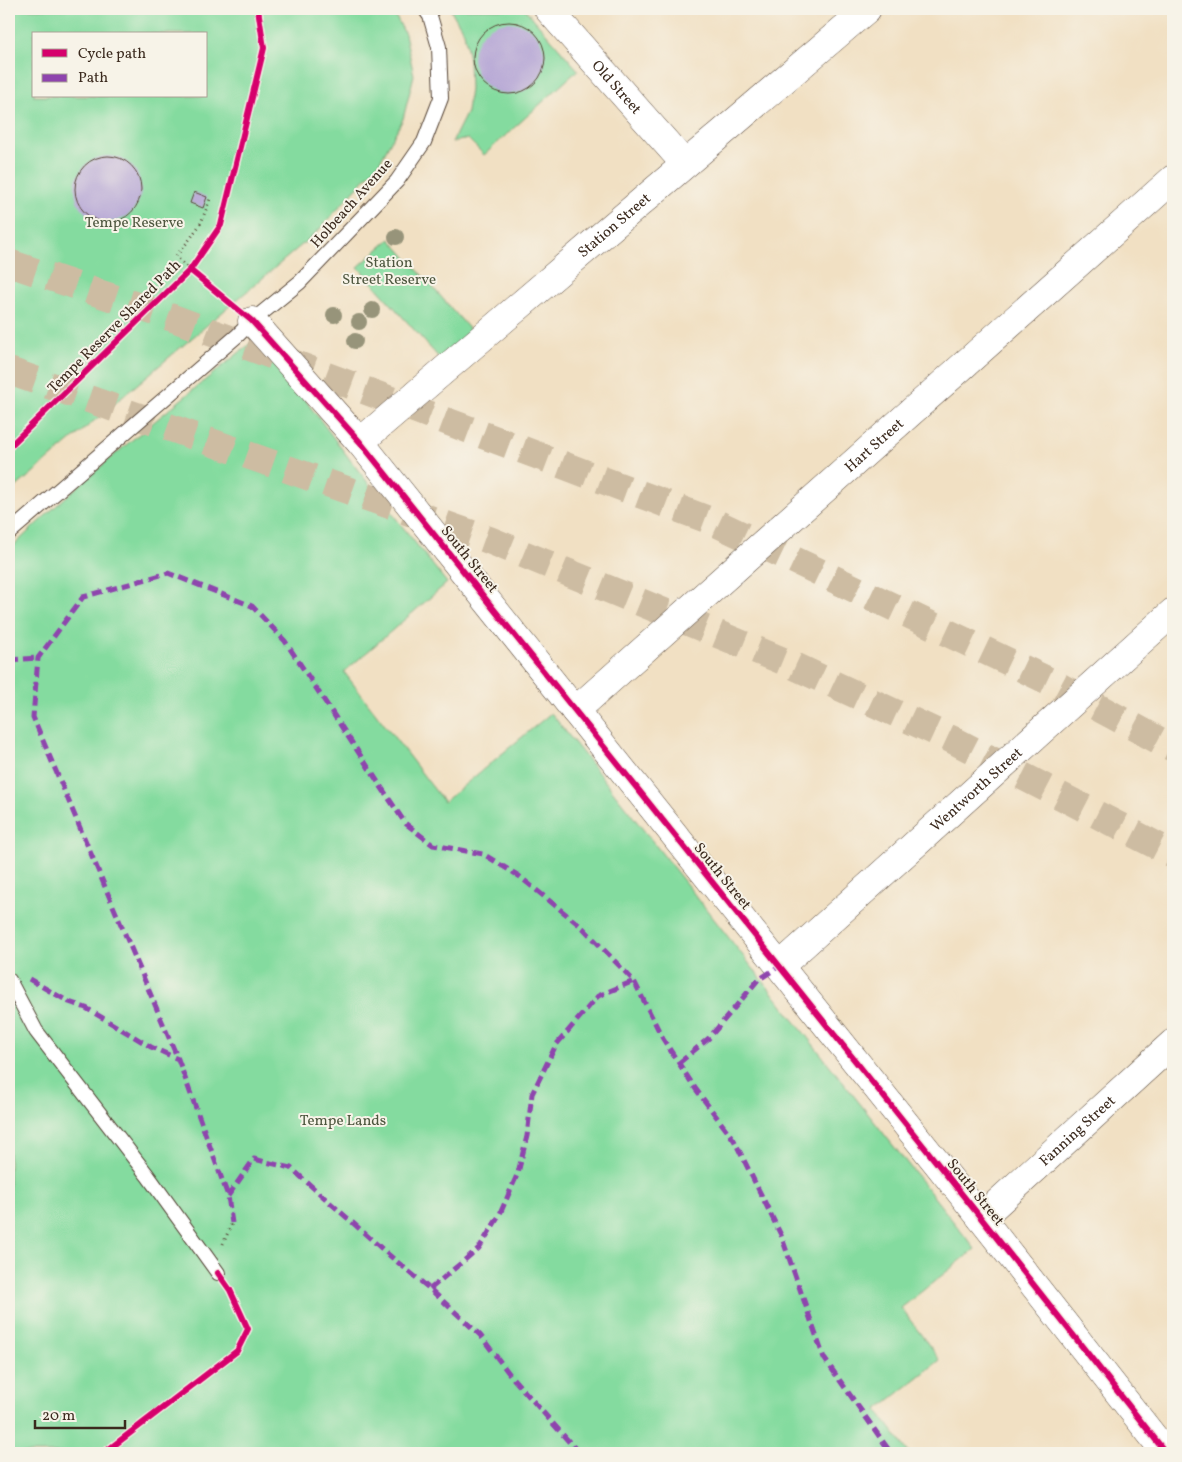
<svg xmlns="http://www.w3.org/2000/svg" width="1182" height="1462" viewBox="0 0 1182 1462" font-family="Vollkorn,serif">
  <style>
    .green { fill: #84db9f; stroke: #60825e; fill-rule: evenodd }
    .building { fill: #b2a3d4 }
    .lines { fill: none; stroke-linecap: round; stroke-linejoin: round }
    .motorway-tunnel { stroke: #cdbca2; stroke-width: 28; stroke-dasharray: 28 14; stroke-linecap: butt }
    .service-casing { stroke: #564537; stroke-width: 16 }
    .minor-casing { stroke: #564537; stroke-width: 29 }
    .path { stroke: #564537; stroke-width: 3; stroke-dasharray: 1 4; stroke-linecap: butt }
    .service { stroke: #fff; stroke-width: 14 }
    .minor { stroke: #fff; stroke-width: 28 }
    .quiet { stroke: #8e44ad; stroke-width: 5; stroke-dasharray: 10 5; stroke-linecap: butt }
    .cycleway-casing { stroke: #f7f3e8; stroke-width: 9 }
    .cycleway { stroke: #d6006c; stroke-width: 6 }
    .tree { fill: #97947a }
    .labels { text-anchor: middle; stroke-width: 4; stroke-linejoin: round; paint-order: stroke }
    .street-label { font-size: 15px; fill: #3b2a1e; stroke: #f7f3e8 }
    .park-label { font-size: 15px; fill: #4d563e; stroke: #f7f3e8 }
  </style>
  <rect width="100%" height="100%" fill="#f7f3e8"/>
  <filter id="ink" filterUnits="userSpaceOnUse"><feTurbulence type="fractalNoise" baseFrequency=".02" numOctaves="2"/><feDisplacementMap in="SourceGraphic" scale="10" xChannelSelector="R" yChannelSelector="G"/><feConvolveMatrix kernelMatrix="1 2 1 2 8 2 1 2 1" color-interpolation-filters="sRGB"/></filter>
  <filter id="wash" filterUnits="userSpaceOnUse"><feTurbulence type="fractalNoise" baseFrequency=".0096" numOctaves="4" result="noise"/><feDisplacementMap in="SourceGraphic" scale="20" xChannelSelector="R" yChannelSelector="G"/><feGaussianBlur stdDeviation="1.12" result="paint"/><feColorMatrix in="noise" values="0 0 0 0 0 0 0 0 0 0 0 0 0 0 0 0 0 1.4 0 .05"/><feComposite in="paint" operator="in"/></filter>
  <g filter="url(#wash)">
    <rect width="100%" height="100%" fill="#f1e0c3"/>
    <path class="green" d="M9 9H392L405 34 414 75 403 119 379 163 317 232 9 493ZM34 34H206V96H34Z
      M450 9H525L578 70 484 155 468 139 452 142 467 112 470 89 469 60 464 32Z
      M390 239 481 342 450 370 358 267Z
      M251 343 264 345 354 465 447 583 344 672 444 802 551 713 975 1249 901 1308 940 1360 877 1410 909 1453H9V550C85 476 168 410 251 343Z"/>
    <g id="blocks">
      <path class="building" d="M473 58a36 36 0 1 1 72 0a36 36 0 1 1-72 0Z
        M75 189a33 33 0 1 1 66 0a33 33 0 1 1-66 0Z
        M194 192 207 197 203 208 190 203Z"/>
    </g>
  </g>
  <g filter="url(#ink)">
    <use href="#blocks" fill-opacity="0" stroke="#564537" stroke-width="1"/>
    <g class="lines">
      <path class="motorway-tunnel" d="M9 263 173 318 714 522 1053 683 1173 748
        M9 371 489 540 788 663 953 740 1173 854"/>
      <defs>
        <path id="service" d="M9 533 238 335 252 321 300 282 397 181 424 142 441 98 439 47 430 16 425 9
          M9 980 36 1031 148 1176 218 1273"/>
        <g id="minor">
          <path id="s1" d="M548 9 685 164"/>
          <path d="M252 321 360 442 981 1218 1166 1453"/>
          <path id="s2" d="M360 442 867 9"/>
          <path id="s3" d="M575 711 1173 179"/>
          <path id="s4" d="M780 966 1173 612"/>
          <path id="s5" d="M981 1218 1173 1043"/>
        </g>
      </defs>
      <use href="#service" class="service-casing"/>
      <use href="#minor" class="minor-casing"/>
      <path class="path" d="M190 270 176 256 190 239 201 223 210 199
        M223 1244 232 1223"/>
      <use href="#service" class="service"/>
      <use href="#minor" class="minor"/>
      <path class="quiet" d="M9 660 38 658
        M29 979 69 1002 86 1008 151 1047 178 1059
        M679 1063 709 1038 758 980 780 966
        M228 1196 254 1159 291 1168 389 1255 430 1289 480 1335 511 1376 579 1453
        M232 1223 228 1196 178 1059 33 717 38 658 83 597 168 573 252 606 285 641 405 823 433 845 483 854 519 876 583 928 634 981 663 1039 695 1088 734 1140 781 1235 824 1358 891 1453
        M430 1289 479 1248 499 1216 518 1173 527 1136 532 1094 556 1045 598 996 634 981"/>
      <defs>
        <path id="cycleway" d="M190 270 252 321 360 442 981 1218 1166 1453
          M9 447 190 270 221 225 264 48 258 9
          M104 1453 237 1351 248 1329 230 1290 218 1273"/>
      </defs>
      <use href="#cycleway" class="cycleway-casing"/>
      <use href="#cycleway" class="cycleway"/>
    </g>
    <g class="tree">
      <circle cx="396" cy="237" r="8"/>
      <circle cx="372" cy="310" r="8"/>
      <circle cx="334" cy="315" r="8"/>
      <circle cx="359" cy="322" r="8"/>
      <circle cx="355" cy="341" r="8"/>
    </g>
  </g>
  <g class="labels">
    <g class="street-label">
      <text dy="5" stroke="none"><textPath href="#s1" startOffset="104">Old Street</textPath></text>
      <text transform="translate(351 203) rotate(-48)" y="5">Holbeach Avenue</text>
      <text dy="5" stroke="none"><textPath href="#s2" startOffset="334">Station Street</textPath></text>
      <text transform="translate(114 326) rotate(-45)" y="5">Tempe Reserve Shared Path</text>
      <text dy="5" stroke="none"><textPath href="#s3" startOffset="400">Hart Street</textPath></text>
      <text transform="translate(470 559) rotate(51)" y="5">South Street</text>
      <text dy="5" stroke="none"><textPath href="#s4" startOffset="264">Wentworth Street</textPath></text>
      <text transform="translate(723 876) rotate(51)" y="5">South Street</text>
      <text dy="5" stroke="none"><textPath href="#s5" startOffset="130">Fanning Street</textPath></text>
      <text transform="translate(976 1192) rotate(51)" y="5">South Street</text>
    </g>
    <g class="park-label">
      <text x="134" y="227">Tempe Reserve</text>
      <text x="389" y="267">Station<tspan x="389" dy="17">Street Reserve</tspan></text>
      <text x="343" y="1125">Tempe Lands</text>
    </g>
  </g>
  <rect width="1182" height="1462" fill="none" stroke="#f7f3e8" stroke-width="30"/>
  <rect x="32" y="32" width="175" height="65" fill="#f7f3e8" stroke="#aca397"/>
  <rect x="42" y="49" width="25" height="8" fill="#d6006c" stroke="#aca397"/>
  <text x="78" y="58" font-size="15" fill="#3b2a1e">Cycle path</text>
  <rect x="42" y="74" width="25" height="8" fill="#8e44ad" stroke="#aca397"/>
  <text x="78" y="82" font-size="15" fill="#3b2a1e">Path</text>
  <path d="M35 1420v8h90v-8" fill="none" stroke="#3b2a1e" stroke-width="2.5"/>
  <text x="42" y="1420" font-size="15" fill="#3b2a1e" stroke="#f7f3e8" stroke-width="4" paint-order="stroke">20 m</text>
</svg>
